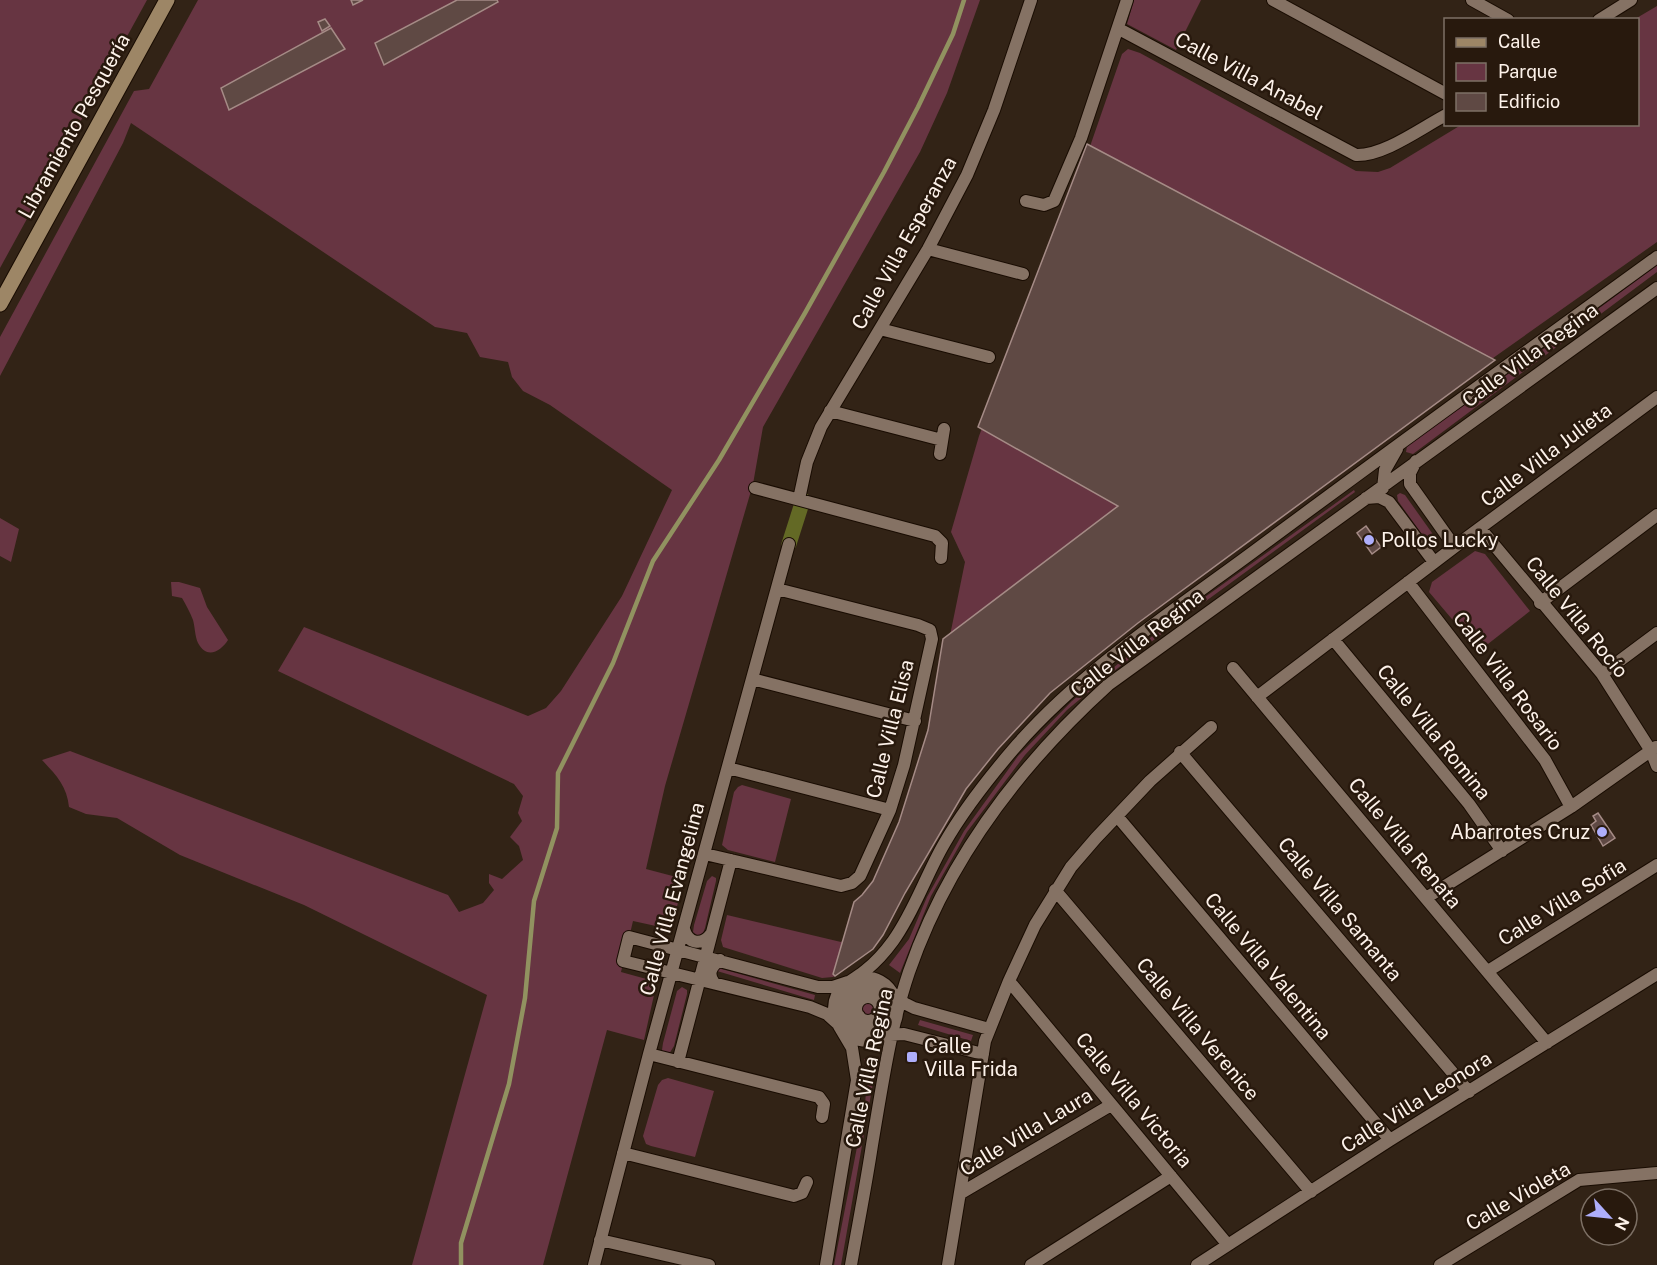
<svg xmlns="http://www.w3.org/2000/svg" width="1657" height="1265" viewBox="0 0 1657 1265" font-family="'Public Sans',sans-serif">
  <style>
    .green { fill: #673542 }
    .lines { fill: none; stroke-linecap: round; stroke-linejoin: round }
    .stream { stroke: #919260; stroke-width: 4.5 }
    .canal { stroke: #636925; stroke-width: 15 }
    .building { fill: #5f4944; stroke: #a58b86; stroke-width: 1.5 }
    .street-casing { stroke: #190c02; stroke-width: 14 }
    .secondary-casing { stroke: #190c02; stroke-width: 17 }
    .street { stroke: #857264; stroke-width: 12 }
    .secondary { stroke: #9d8666; stroke-width: 15 }
    .poi-dot { fill: #aeaefb; stroke: #28190d; stroke-width: 2 }
    .labels { text-anchor: middle; stroke-width: 5; stroke-linejoin: round; paint-order: stroke }
    .street-label { font-size: 20px; fill: #fdf2ea; stroke: #28190d }
    .poi-label { font-size: 20px; fill: #fdf2ea; stroke: #28190d; text-anchor: start }
  </style>
  <rect width="100%" height="100%" fill="#322316"/>
  <path class="green" d="M0 0H147L0 268Z
    M198 0H980L947 93 920 152 763 427 753 484 665 786 646 869 684 879 673 922 670 927 665 928 633 921 621 972 650 980 656 986 644 1040 607 1030 543 1265H412L487 995 304 905 180 855 117 818 86 814 69 807C67 786 56 775 42 760L70 751 448 895 459 912 483 903 494 890 489 883V874L502 879 523 860 519 846 510 837 522 821 518 813 523 796 514 784 278 671 304 627 528 716 546 708 561 691 622 596 672 490 550 405 523 391 512 377 508 362 480 357 467 333 435 327 131 123 123 143 0 376V337L134 91 149 89Z
    M1134 0H1201L1176 50 1127 24Z
    M1657 6V242L1486 363 1061 678 966 784 848 966 833 977 822 978 723 947 721 940 727 915 841 942 844 940 861 901 888 855 928 743 965 562 951 532 979 436 1087 155 1122 54 1128 49 1140 53 1356 171 1378 172 1390 168 1461 125 1638 124V20L1635 19Z
    M1657 265V272L1413 454 1406 452 1407 446 1574 327Z
    M1354 490 1355 492 1169 628 1109 675 1067 710 1025 755 967 832 931 896 900 973 889 965 909 939 927 897 964 831 1018 756 1072 701 1108 672 1166 625Z
    M1400 493 1405 495 1437 540 1435 546 1429 544 1398 501 1397 495Z
    M0 518 19 529 11 562 0 556Z
    M1475 551 1485 554 1530 611 1479 651 1429 592 1432 582Z
    M171 582H179L200 588 207 607 228 640C221 651 207 660 198 643 195 637 195 627 193 620 190 612 186 605 182 598L172 596Z
    M742 785 791 799 775 862 728 850 722 845 734 792 738 787Z
    M712 876 716 878V881L705 928 703 933 698 936 693 932 694 925 707 881Z
    M718 968 815 995 814 1000 717 971Z
    M682 987 687 990V994L674 1046 669 1054 664 1053 662 1050 663 1043 677 991Z
    M846 1010a22 22 0 1 1 44 0a22 22 0 1 1-44 0Z
    M920 1020 973 1035 971 1041 918 1025Z
    M880 1057 873 1083 841 1265H834L865 1106 867 1074 864 1059Z
    M668 1078 714 1091 695 1157 651 1146 646 1144 643 1136 658 1085 662 1080Z"/>
  <g class="lines">
    <path class="stream" d="M461 1265V1243L509 1084 525 998 534 901 557 828 558 773 613 663 653 561 719 460 805 313 884 172 918 107 953 34 964 0"/>
    <path class="canal" d="M789 544 803 500"/>
  </g>
  <path class="building" d="M351 0H363L353 5Z
    M457 0H497L498 2 384 65 375 43Z
    M325 19 330 26 322 31 318 22Z
    M331 28 345 49 229 110 221 88Z
    M1087 144 1495 360 1138 623 1050 693 998 749 966 789 905 893 883 935 873 949 835 976 833 974 854 902 862 895 873 881 899 822 928 730 943 639 1118 506 978 427Z
    M1366 526 1381 547 1372 554 1357 533Z
    M1598 813 1615 838 1603 846 1591 825 1596 821 1593 816Z"/>
  <g class="lines">
    <defs>
      <path id="street" d="M1273 0 1446 94
        M1472 0 1508 20
        M1599 20 1631 0
        M1119 29 1356 155C1384 156 1421 128 1446 115
        M1026 201 1044 205 1054 201 1081 138 1127 0
        M928 249 1023 274
        M880 329 989 357
        M830 411 942 440
        M940 454 944 429
        M1416 461 1410 473V484L1454 546
        M755 488 935 536 942 543 941 558
        M1383 488 1385 470 1397 449
        M1366 498 1379 497 1389 502 1434 562
        M799 499 807 462 821 427 928 249 967 175 994 110 1031 0
        M1480 528 1602 674 1651 751 1657 766
        M1408 582 1545 760 1571 807
        M1540 603 1657 515
        M1333 639 1469 804 1502 851
        M1233 668 1547 1043
        M1602 674 1657 633
        M752 679 915 721
        M1257 697 1465 539 1657 397
        M1180 752 1469 1092
        M728 768 890 810
        M1117 816 1390 1140
        M705 854 841 886 852 883 860 876 890 810 904 765 932 639 930 630 918 625 777 589
        M1055 890 1311 1192
        M1426 898 1571 807 1656 747
        M684 929C688 944 702 946 711 934
        M1488 971 1657 865
        M855 979C894 968 914 1021 879 1038 852 1050 825 1021 837 995 843 983 857 978 866 970 876 962 885 952 893 941 914 912 926 875 944 844 964 809 991 775 1017 745 1085 668 1172 612 1253 552 1387 452 1522 355 1657 257
        M1009 981 1228 1245
        M714 983C707 974 711 966 720 960
        M845 1009a22 22 0 1 1 44 0a22 22 0 1 1-44 0Z
        M896 995 904 1003 914 1008 989 1029
        M856 1009a12 12 0 1 1 24 0a12 12 0 1 1-24 0Z
        M837 1023 827 1014 810 1007 623 961 629 937 818 987H833L848 982 860 1000
        M886 1035 904 1034 983 1054
        M649 1054 819 1097 824 1104 822 1117
        M678 1062 731 860
        M623 1153 794 1196 802 1193 807 1182
        M961 1193 1111 1105
        M600 1240 709 1265
        M594 1265 649 1054 789 544
        M826 1265 857 1080 852 1048 839 1026 859 1016
        M851 1265C858 1225 866 1185 872 1145 882 1087 890 1028 909 972 948 859 1021 764 1108 685L1657 288
        M948 1265 985 1041 1009 981 1035 925 1071 867 1096 838 1150 781 1211 727
        M1031 1265 1171 1176
        M1197 1265 1390 1140 1657 974
        M1440 1265 1579 1180 1657 1173"/>
      <path id="secondary" d="M0 304 167 0"/>
    </defs>
    <use href="#street" class="street-casing"/>
    <use href="#secondary" class="secondary-casing"/>
    <use href="#street" class="street"/>
    <use href="#secondary" class="secondary"/>
  </g>
  <g class="poi-dot">
    <circle cx="1369" cy="540" r="6"/>
    <circle cx="1602" cy="832" r="6"/>
    <rect x="906" y="1051" width="12" height="12" rx="3"/>
  </g>
  <g class="labels">
    <g class="street-label">
      <text transform="translate(1249 76) rotate(28)" y="7">Calle Villa Anabel</text>
      <text transform="translate(74 126) rotate(-61)" y="7">Libramiento Pesquería</text>
      <text transform="translate(904 243) rotate(-61)" y="7">Calle Villa Esperanza</text>
      <text transform="translate(1530 355) rotate(-36)" y="7">Calle Villa Regina</text>
      <text transform="translate(1546 455) rotate(-37)" y="7">Calle Villa Julieta</text>
      <text transform="translate(1577 617) rotate(51)" y="7">Calle Villa Rocío</text>
      <text transform="translate(1137 643) rotate(-38)" y="7">Calle Villa Regina</text>
      <text transform="translate(1508 681) rotate(53)" y="7">Calle Villa Rosario</text>
      <text transform="translate(890 729) rotate(-76)" y="7">Calle Villa Elisa</text>
      <text transform="translate(1434 732) rotate(51)" y="7">Calle Villa Romina</text>
      <text transform="translate(1405 843) rotate(50)" y="7">Calle Villa Renata</text>
      <text transform="translate(672 899) rotate(-75)" y="7">Calle Villa Evangelina</text>
      <text transform="translate(1562 902) rotate(-32)" y="7">Calle Villa Sofia</text>
      <text transform="translate(1340 909) rotate(50)" y="7">Calle Villa Samanta</text>
      <text transform="translate(1268 966) rotate(50)" y="7">Calle Villa Valentina</text>
      <text transform="translate(1198 1029) rotate(50)" y="7">Calle Villa Verenice</text>
      <text transform="translate(869 1068) rotate(-78)" y="7">Calle Villa Regina</text>
      <text transform="translate(1134 1100) rotate(50)" y="7">Calle Villa Victoria</text>
      <text transform="translate(1416 1102) rotate(-32)" y="7">Calle Villa Leonora</text>
      <text transform="translate(1026 1132) rotate(-31)" y="7">Calle Villa Laura</text>
      <text transform="translate(1518 1196) rotate(-30)" y="7">Calle Violeta</text>
    </g>
    <g class="poi-label">
      <text x="1381" y="547">Pollos Lucky</text>
      <text x="1590" y="839" text-anchor="end">Abarrotes Cruz</text>
      <text x="924" y="1053">Calle<tspan x="924" dy="23">Villa Frida</tspan></text>
    </g>
  </g>
  <rect x="1444" y="18" width="195" height="108" fill="#28190d" stroke="#7d7065" stroke-width="1.5"/>
  <rect x="1456" y="38" width="30" height="9" fill="#9d8666" stroke="#7d7065" stroke-width="1.5"/>
  <text x="1498" y="48" font-size="18" fill="#fdf2ea">Calle</text>
  <rect x="1456" y="63" width="30" height="18" fill="#673542" stroke="#7d7065" stroke-width="1.5"/>
  <text x="1498" y="78" font-size="18" fill="#fdf2ea">Parque</text>
  <rect x="1456" y="93" width="30" height="18" fill="#5f4944" stroke="#7d7065" stroke-width="1.5"/>
  <text x="1498" y="108" font-size="18" fill="#fdf2ea">Edificio</text>
  <g transform="translate(1609 1217) rotate(117)"><circle r="28" fill="#28190d" stroke="#7d7065" stroke-width="1.5"/>
  <path d="M0-4.5L10 22L0 15L-10 22Z" fill="#aeaefb"/>
  <text y="-9" font-size="16" font-weight="bold" text-anchor="middle" fill="#fdf2ea">N</text>
  </g>
</svg>
